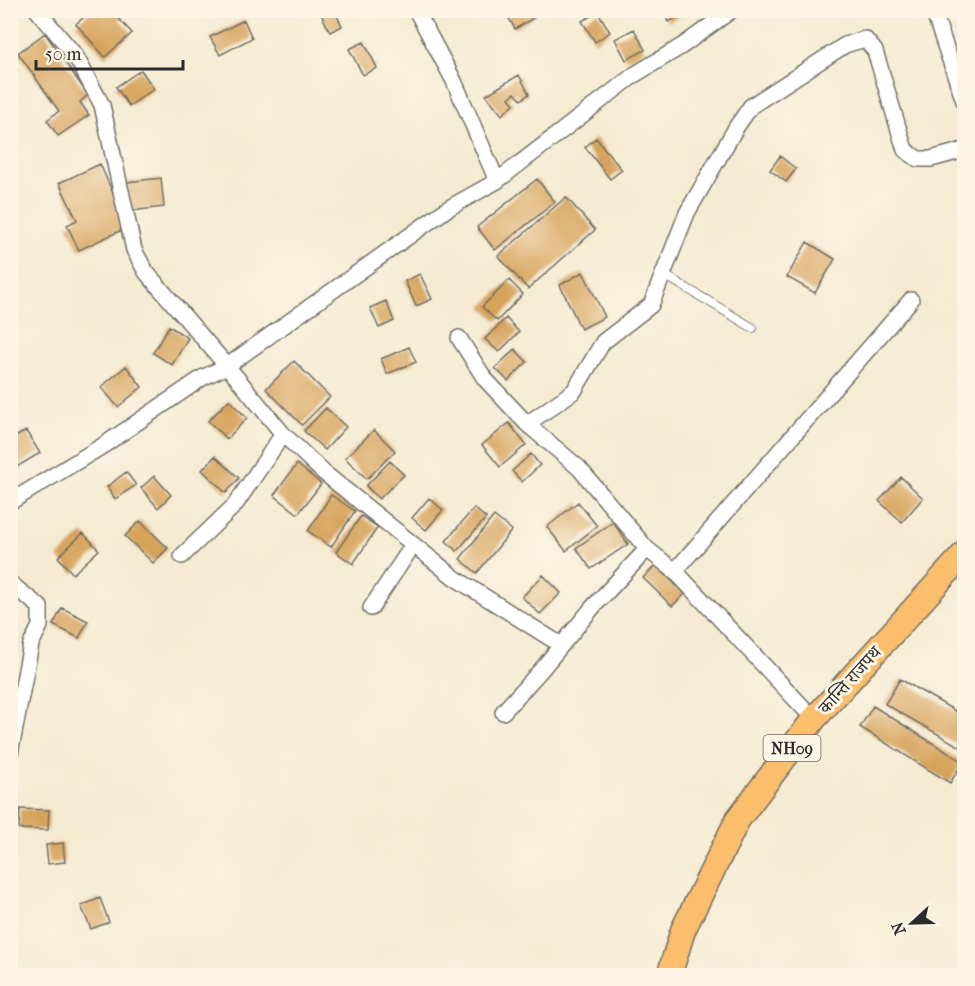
<svg xmlns="http://www.w3.org/2000/svg" width="975" height="986" viewBox="0 0 975 986" font-family="'IM FELL French Canon','Noto Serif Devanagari',serif">
  <style>
    .building { fill: #d7a35a }
    .lines { fill: none; stroke-linecap: round; stroke-linejoin: round }
    .lane-casing { stroke: #716e65; stroke-width: 10 }
    .street-casing { stroke: #716e65; stroke-width: 18 }
    .primary-casing { stroke: #716e65; stroke-width: 27 }
    .lane { stroke: #fff; stroke-width: 8 }
    .street { stroke: #fff; stroke-width: 15 }
    .primary { stroke: #fabe6d; stroke-width: 24 }
    .labels { text-anchor: middle; stroke-width: 6; stroke-linejoin: round; paint-order: stroke }
    .shield { fill: #fcf5e5; stroke: #6a6863; stroke-width: 1.5 }
    .shield-label { font-size: 16px; font-weight: bold; fill: #2b2b2b }
    .street-label { font-size: 18px; fill: #2b2b2b; stroke: #fcf5e5 }
  </style>
  <rect width="100%" height="100%" fill="#fcf5e5"/>
  <filter id="ink" filterUnits="userSpaceOnUse"><feTurbulence type="fractalNoise" baseFrequency=".0167" numOctaves="2"/><feDisplacementMap in="SourceGraphic" scale="12" xChannelSelector="R" yChannelSelector="G"/><feConvolveMatrix kernelMatrix="1 2 1 2 8 2 1 2 1" color-interpolation-filters="sRGB"/></filter>
  <filter id="wash" filterUnits="userSpaceOnUse"><feTurbulence type="fractalNoise" baseFrequency=".008" numOctaves="4" result="noise"/><feDisplacementMap in="SourceGraphic" scale="24" xChannelSelector="R" yChannelSelector="G"/><feGaussianBlur stdDeviation="1.35" result="paint"/><feColorMatrix in="noise" values="0 0 0 0 0 0 0 0 0 0 0 0 0 0 0 0 0 1.4 0 .05"/><feComposite in="paint" operator="in"/></filter>
  <g filter="url(#wash)">
    <rect width="100%" height="100%" fill="#f4ebd2"/>
    <g id="blocks">
      <path class="building" d="M92 10H128L119 19 132 33 105 57 76 24Z
        M319 10H334L342 26 330 32Z
        M504 10H531L535 17 515 29Z
        M663 10H693L668 22Z
        M598 12 610 32 595 42 582 21Z
        M244 20 252 38 220 55 210 37Z
        M634 29 645 50 626 60 615 39Z
        M45 33 88 95 80 102 89 115 58 136 47 120 59 111 18 53Z
        M364 42 377 68 363 75 349 49Z
        M141 70 154 89 129 106 116 87Z
        M519 75 529 94 521 100 515 93 509 98 514 104 502 115 486 95Z
        M596 138 622 170 610 179 585 147Z
        M780 156 796 169 786 182 770 170Z
        M100 164 119 207 122 230 79 250 67 225 77 220 59 183Z
        M161 178 164 207 131 211 127 182Z
        M537 179 555 202 495 250 477 227Z
        M566 197 595 230 528 289 498 256Z
        M807 242 835 259 815 293 787 277Z
        M583 272 605 317 581 329 560 285Z
        M420 274 432 299 416 306 405 281Z
        M509 280 523 294 497 321 482 307Z
        M386 301 394 321 379 328 370 308Z
        M506 318 519 332 499 352 485 339Z
        M169 326 188 338 172 365 153 353Z
        M409 347 416 362 387 374 381 359Z
        M515 349 527 362 508 381 495 368Z
        M294 361 330 397 302 425 266 389Z
        M126 366 142 387 118 407 101 387Z
        M229 400 247 418 227 439 208 421Z
        M326 408 346 427 325 450 304 431Z
        M509 423 526 445 500 467 482 445Z
        M374 430 395 451 367 479 345 458Z
        M26 431 40 453 10 471V440Z
        M531 454 540 465 522 482 512 471Z
        M215 456 239 478 226 493 202 470Z
        M390 461 404 475 379 499 366 486Z
        M297 464 321 484 298 514 274 495Z
        M126 472 136 485 115 499 107 487Z
        M154 476 171 495 158 508 141 488Z
        M901 477 923 498 902 522 879 501Z
        M331 495 355 511 331 547 308 531Z
        M429 498 443 510 426 530 412 518Z
        M578 502 597 526 566 551 547 527Z
        M474 508 486 518 457 551 446 541Z
        M361 516 378 527 353 564 336 552Z
        M494 516 512 530 477 573 460 559Z
        M140 521 168 548 153 563 125 536Z
        M613 522 628 544 591 569 576 548Z
        M83 533 99 550 73 574 58 557Z
        M656 565 685 594 672 606 643 578Z
        M543 575 561 593 540 614 522 597Z
        M62 608 88 621 79 638 53 625Z
        M900 679 964 716V743L962 748 885 704Z
        M873 706 963 762 950 783 860 727Z
        M20 809 49 810 48 830 19 829Z
        M63 843 65 862 48 864 46 845Z
        M100 898 109 922 91 929 81 906Z"/>
    </g>
  </g>
  <g filter="url(#ink)">
    <use href="#blocks" fill-opacity="0" stroke="#716e65" stroke-width="1.5"/>
    <g class="lines">
      <defs>
        <path id="lane" d="M663 274 753 328"/>
        <path id="street" d="M37 10 75 55 102 105 134 250 146 272 227 366 283 434 323 472 455 578 561 645
          M416 10 454 81 497 181
          M933 10 964 101
          M459 338 485 379 527 424 579 468 647 549 675 571 814 719
          M527 424 574 391 603 342 651 305 687 213 737 126 751 106 845 45 865 39 875 51 905 150 918 159H931L964 150
          M10 502 104 445 202 378 227 366 447 209 497 181 634 75 682 46 732 10
          M182 556 235 505 283 434
          M675 571 911 300
          M10 583 40 607V626L31 644 10 754
          M371 608 413 545
          M503 712 541 670 593 607 647 549"/>
        <path id="primary" d="M669 976 683 930 738 819 814 719 964 554"/>
      </defs>
      <use href="#lane" class="lane-casing"/>
      <use href="#street" class="street-casing"/>
      <use href="#primary" class="primary-casing"/>
      <use href="#lane" class="lane"/>
      <use href="#street" class="street"/>
      <use href="#primary" class="primary"/>
    </g>
  </g>
  <g class="labels">
    <rect class="shield" x="763.5" y="735" width="57" height="26" rx="4.5"/>
    <g class="shield-label">
      <text x="792" y="754">NH09</text>
    </g>
    <g class="street-label">
      <text transform="translate(850 680) rotate(-48)" y="6">कान्ति राजपथ</text>
    </g>
  </g>
  <rect width="975" height="986" fill="none" stroke="#fcf5e5" stroke-width="36"/>
  <g transform="translate(912 923) rotate(248)" stroke="#fcf5e5" stroke-width="4.5" paint-order="stroke">
  <path d="M0-4.5L10 22L0 15L-10 22Z" fill="#2b2b2b"/>
  <text y="-9" font-size="16" font-weight="bold" text-anchor="middle" fill="#2b2b2b">N</text>
  </g>
  <path d="M36 60v9h147v-9" fill="none" stroke="#2b2b2b" stroke-width="3"/>
  <text x="45" y="60" font-size="18" fill="#2b2b2b" stroke="#fcf5e5" stroke-width="4.5" paint-order="stroke">50 m</text>
</svg>
